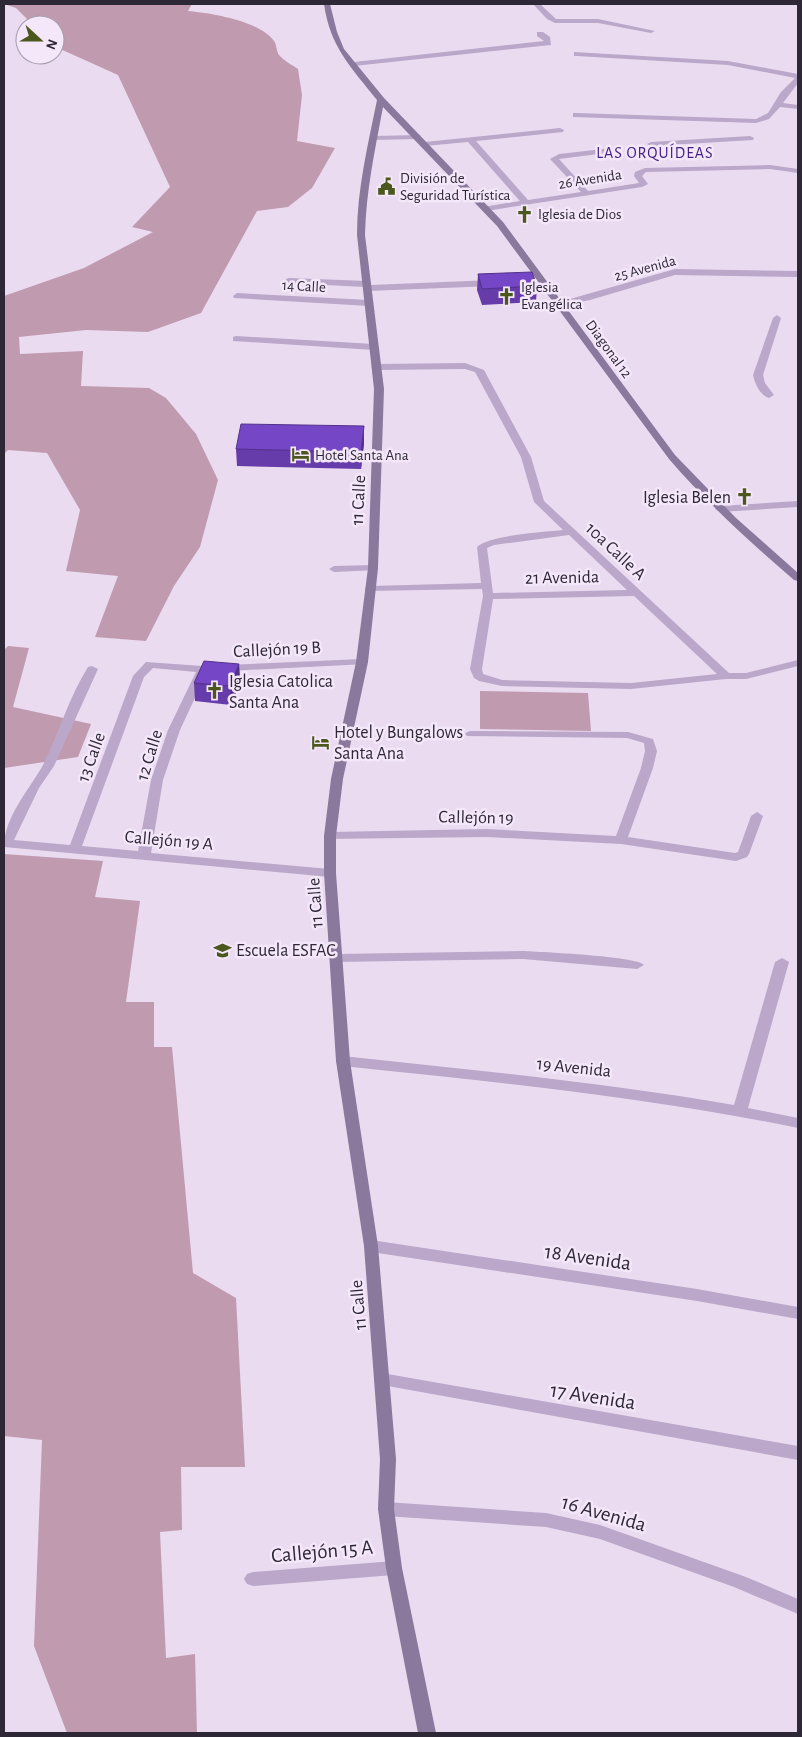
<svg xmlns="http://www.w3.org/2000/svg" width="802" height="1737" viewBox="0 0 802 1737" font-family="'Alegreya Sans',sans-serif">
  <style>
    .green { fill: #c09baf }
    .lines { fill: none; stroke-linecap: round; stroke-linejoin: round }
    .street { fill: #bba7c9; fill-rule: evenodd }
    .secondary { fill: #8a789d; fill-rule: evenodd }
    .wall { fill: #653ca9 }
    .shaded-wall { fill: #52318a }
    .building { fill: #7546c5; stroke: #52318a }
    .labels { text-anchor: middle; stroke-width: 5; stroke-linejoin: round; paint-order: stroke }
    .far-poi-label { font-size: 15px; fill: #2e2736; stroke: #f3e7f9; text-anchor: start }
    .far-street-label { font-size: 15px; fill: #2e2736; stroke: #f3e7f9 }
    .far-neighbourhood-label { font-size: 16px; letter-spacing: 1px; fill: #462184; stroke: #f3e7f9 }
    .poi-label { font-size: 18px; fill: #2e2736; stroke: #f3e7f9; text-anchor: start }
    .street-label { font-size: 18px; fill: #2e2736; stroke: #f3e7f9 }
    .near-street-label { font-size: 21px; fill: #2e2736; stroke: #f3e7f9 }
  </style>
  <rect width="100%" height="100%" fill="#eadbf1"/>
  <path class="green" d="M4 4H192L188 11C211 13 260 21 274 41 277 45 276 51 279 55 283 60 292 65 298 69L302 95 297 141 335 148 312 188 288 207 257 211 201 313 148 332 86 330 19 337 20 354 83 351 81 386 149 388 166 398 196 434 218 480 200 547 174 586 146 641 95 637 118 576 66 571 80 510 47 453 8 450 4 454V296L84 268 153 232 132 227 170 187 118 75 58 48 55 45V25H33L16 8Z
    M8 646 29 648 13 707 91 724 78 757 4 768V650Z
    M480 691 588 693 591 731 480 729Z
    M4 854 103 861 95 897 140 901 126 1002H154V1047H172L193 1273 236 1298 245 1467H181L182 1530 160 1532 166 1658 195 1654 197 1733H67L34 1646 42 1440 4 1436Z"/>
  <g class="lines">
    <path class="street" d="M533 4H540L556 19H598L655 31 651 33 598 23H555L547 19Z
      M537 32H543L550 37 551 45 354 66 350 64 354 62 544 41 537 36Z
      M574 52 728 61 798 74V83L783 103 798 105V109L780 107 769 119 756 123 573 117V113H576L756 119 768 113 781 92 795 78 728 65 577 56H574Z
      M560 128 564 130 563 132 476 141 528 200 581 192 550 159 559 154 603 149H606V153L559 159 588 191 639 183 634 176 635 172 645 168 770 165 798 169V173L770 169 646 172 642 176 648 184 642 187 486 211 482 209 483 207 520 201 468 142 425 146 421 144 425 142Z
      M420 135 421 137 417 139 373 140 369 138 373 136Z
      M750 136 754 138 753 140 651 146 647 144 651 142Z
      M675 269 798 271V277L675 275 590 300 560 306 556 303Z
      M289 278 367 281 370 282 371 285 493 280 497 283 493 286 368 291 365 290V287L286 283V279Z
      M237 293 369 300 373 303 369 306 234 298 233 296Z
      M777 315 781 318 763 375 765 383 774 395 769 398C760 395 755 384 753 375L773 318Z
      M236 336 374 344 379 347 374 350 233 341V337Z
      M465 363 484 370 531 457 544 501 729 673H746L798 660V666L746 679H726L631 689 502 686 479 681 474 678 470 669 483 596 482 589 366 591 365 589 366 587 370 586 481 583 477 547C489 535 544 532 563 530L534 502 521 457 475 372 465 369 376 370 371 367 376 364ZM569 535 627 590 493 593 487 548 494 545ZM634 596 717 674 631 683 502 680 483 674 482 669 493 599Z
      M798 501V507L720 512 715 509 720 506Z
      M373 565 378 568 377 570 334 572 329 569 334 566Z
      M362 659 366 660 368 662 366 664 207 672 180 730 163 780 151 853 330 869 336 873 334 876 330 877 4 847C4 817 29 790 43 765 59 733 69 697 88 667L92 666 98 669 54 766 39 788 14 840 70 845 133 676 146 662 202 666ZM153 668 196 672 168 730 151 780 138 851 82 846 144 677Z
      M471 731 628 732 653 739 657 751 653 768 628 837 735 853 738 852 751 816 757 812 763 816 749 854 747 857 736 861 621 844 487 837 326 839 324 836 330 832 487 829 616 836 641 768 645 751 644 743 627 738 467 736 465 734 467 732Z
      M523 951C540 952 637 956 644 965L637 969 523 959 336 962 329 958 336 954Z
      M782 958 789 962 748 1108 798 1118V1128C648 1097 495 1082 343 1066L338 1064 336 1061 338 1058 343 1056C474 1070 605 1083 734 1105L775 962Z
      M371 1240 697 1289 798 1307V1319L697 1301 371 1252 366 1250 364 1246 366 1242Z
      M382 1373 798 1446V1460L382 1385 376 1383 374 1379 376 1375Z
      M386 1502 546 1513 600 1525 746 1577 798 1599V1614L734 1587 600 1539 546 1527 386 1516 380 1514 378 1509 380 1504Z
      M394 1561 400 1563 402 1568 400 1573 394 1575 253 1586 247 1584 244 1579 247 1574 253 1572Z"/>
    <path class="secondary" d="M324 4H330L337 32 344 49 384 98 503 222 675 455 736 518 798 573V581L794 580C750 542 707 503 669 459L497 226 383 107C375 150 366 191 365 235L384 389 378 568 368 662 343 779 336 836V873L350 1061 378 1246 396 1459 394 1509 402 1568 436 1733H418L386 1568 378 1509 380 1459 364 1246 336 1061 324 873V836L331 779 356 662 368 568 374 389 357 235C357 189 368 145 377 100 351 67 330 47 324 4Z"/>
  </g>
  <path class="wall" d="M478 274 537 286 536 302 482 305 477 290Z
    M364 443 361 469 237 466 236 449Z
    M239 664 240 683 231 705 195 701 194 683Z"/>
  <path class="shaded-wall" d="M364 426V443L361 469V452Z
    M239 664 240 683 231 705 230 686Z"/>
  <path class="building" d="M532 272 537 286 482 289 478 274Z
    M241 424 364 426 361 452 236 449Z
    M204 661 239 664 230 686 194 683Z"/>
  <defs>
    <symbol id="civic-bare" viewBox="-9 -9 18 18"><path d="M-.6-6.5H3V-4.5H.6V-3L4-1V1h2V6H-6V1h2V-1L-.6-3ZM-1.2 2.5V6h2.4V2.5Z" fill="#4c571d" stroke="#f3e7f9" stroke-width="2.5" paint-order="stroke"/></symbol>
    <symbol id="church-bare" viewBox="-9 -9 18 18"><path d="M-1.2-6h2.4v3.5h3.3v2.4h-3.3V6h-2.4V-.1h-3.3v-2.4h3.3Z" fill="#4c571d" stroke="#f3e7f9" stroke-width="2.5" paint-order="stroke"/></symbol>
    <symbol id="hotel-bare" viewBox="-9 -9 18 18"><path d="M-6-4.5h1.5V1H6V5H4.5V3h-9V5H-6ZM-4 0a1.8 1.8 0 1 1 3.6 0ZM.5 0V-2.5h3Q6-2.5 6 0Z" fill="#4c571d" stroke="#f3e7f9" stroke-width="2.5" paint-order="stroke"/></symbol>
    <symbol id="school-bare" viewBox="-9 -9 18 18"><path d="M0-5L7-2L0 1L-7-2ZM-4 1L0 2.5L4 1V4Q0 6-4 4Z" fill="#4c571d" stroke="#f3e7f9" stroke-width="2.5" paint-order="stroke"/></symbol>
  </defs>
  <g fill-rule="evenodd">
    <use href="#civic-bare" x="374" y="174" width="25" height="25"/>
    <use href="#church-bare" x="512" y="202" width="25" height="25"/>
    <use href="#church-bare" x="494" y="284" width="25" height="25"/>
    <use href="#hotel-bare" x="288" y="442" width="25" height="25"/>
    <use href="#church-bare" x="732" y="484" width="25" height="25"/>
    <use href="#church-bare" x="202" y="678" width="25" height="25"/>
    <use href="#hotel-bare" x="308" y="730" width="25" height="25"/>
    <use href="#school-bare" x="210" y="938" width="25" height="25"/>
  </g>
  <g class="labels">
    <g class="far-poi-label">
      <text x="400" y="183">División de<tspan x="400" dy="17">Seguridad Turística</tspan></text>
      <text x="538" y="219">Iglesia de Dios</text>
      <text x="521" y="292">Iglesia<tspan x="521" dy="17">Evangélica</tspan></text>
      <text x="315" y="460">Hotel Santa Ana</text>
    </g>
    <g class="far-street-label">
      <text transform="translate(590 179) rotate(-9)" y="5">26 Avenida</text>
      <text transform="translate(645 268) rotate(-15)" y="5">25 Avenida</text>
      <text transform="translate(304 286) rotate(3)" y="5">14 Calle</text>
      <text transform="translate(609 349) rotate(54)" y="5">Diagonal 12</text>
    </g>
    <g class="far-neighbourhood-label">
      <text x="655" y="158">LAS ORQUÍDEAS</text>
    </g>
    <g class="poi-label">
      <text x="731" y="503" text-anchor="end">Iglesia Belen</text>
      <text x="229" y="687">Iglesia Catolica<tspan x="229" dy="21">Santa Ana</tspan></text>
      <text x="334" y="738">Hotel y Bungalows<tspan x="334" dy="21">Santa Ana</tspan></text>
      <text x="236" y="956">Escuela ESFAC</text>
    </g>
    <g class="street-label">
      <text transform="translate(358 500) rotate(-87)" y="6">11 Calle</text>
      <text transform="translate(616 551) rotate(43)" y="6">10a Calle A</text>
      <text transform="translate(562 577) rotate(-1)" y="6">21 Avenida</text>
      <text transform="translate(277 649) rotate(-3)" y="6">Callejón 19 B</text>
      <text transform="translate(149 755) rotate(-73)" y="6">12 Calle</text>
      <text transform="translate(91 757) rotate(-70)" y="6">13 Calle</text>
      <text transform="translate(476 817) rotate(1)" y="6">Callejón 19</text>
      <text transform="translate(169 840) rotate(5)" y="6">Callejón 19 A</text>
      <text transform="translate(315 903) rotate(-94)" y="6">11 Calle</text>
      <text transform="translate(574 1067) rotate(6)" y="6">19 Avenida</text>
      <text transform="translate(358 1305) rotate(-95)" y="6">11 Calle</text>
    </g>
    <g class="near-street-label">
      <text transform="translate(588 1257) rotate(8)" y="7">18 Avenida</text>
      <text transform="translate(593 1396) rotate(9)" y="7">17 Avenida</text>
      <text transform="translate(604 1513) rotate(16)" y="7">16 Avenida</text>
      <text transform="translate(322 1551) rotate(-5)" y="7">Callejón 15 A</text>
    </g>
  </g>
  <rect width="802" height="1737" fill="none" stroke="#2e2736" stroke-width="10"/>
  <g transform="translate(40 40) rotate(111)"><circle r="24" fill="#f3e7f9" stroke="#a49aab"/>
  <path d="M0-4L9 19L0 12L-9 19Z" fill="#4c571d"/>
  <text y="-8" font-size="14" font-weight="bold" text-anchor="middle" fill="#2e2736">N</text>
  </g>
</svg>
